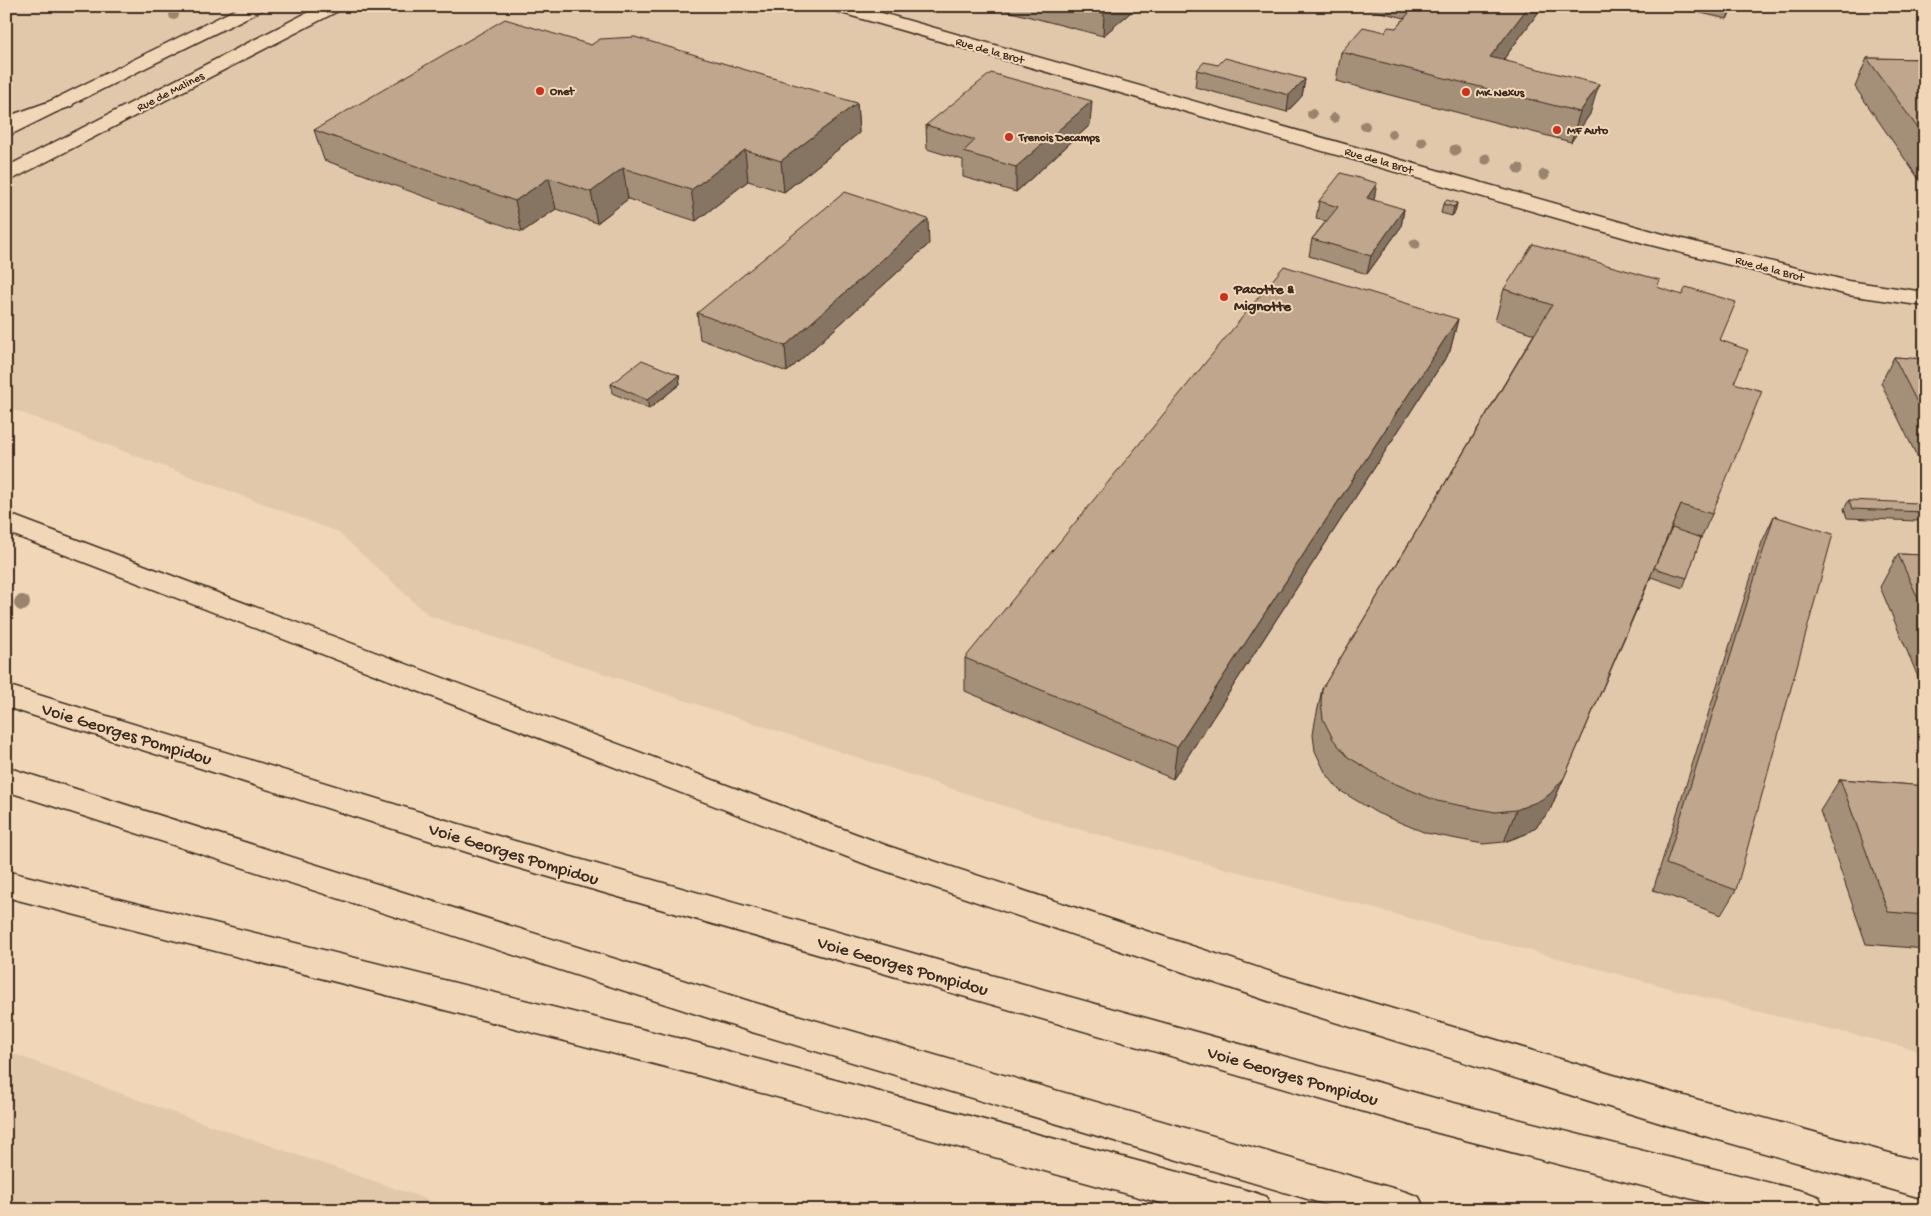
<svg xmlns="http://www.w3.org/2000/svg" width="1931" height="1216" viewBox="0 0 1931 1216" font-family="'Gochi Hand',sans-serif">
  <style>
    .built { fill: #e2c8ab }
    .lines { fill: none; stroke-linecap: round; stroke-linejoin: round }
    .street-casing { stroke: #3b2a1e; stroke-width: 3 }
    .secondary-casing { stroke: #3b2a1e; stroke-width: 3 }
    .highway-casing { stroke: #3b2a1e; stroke-width: 3 }
    .street { fill: #f1d7b8; fill-rule: evenodd }
    .secondary { fill: #f1d7b8; fill-rule: evenodd }
    .highway { fill: #f1d7b8; fill-rule: evenodd }
    .tree { fill: #9a846e }
    .wall { fill: #a48f79; stroke: #3b2a1e }
    .shaded-wall { fill: #867463; stroke: #3b2a1e }
    .building { fill: #bfa68d; stroke: #3b2a1e }
    .poi-dot { fill: #c8321e; stroke: #f1d7b8; stroke-width: 2 }
    .labels { text-anchor: middle; stroke-width: 4; stroke-linejoin: round; paint-order: stroke }
    .far-street-label { font-size: 12px; fill: #3b2a1e; stroke: #f1d7b8 }
    .far-poi-label { font-size: 12px; font-weight: bold; fill: #3b2a1e; stroke: #f1d7b8; text-anchor: start }
    .poi-label { font-size: 15px; font-weight: bold; fill: #3b2a1e; stroke: #f1d7b8; text-anchor: start }
    .near-street-label { font-size: 18px; fill: #3b2a1e; stroke: #f1d7b8 }
  </style>
  <rect width="100%" height="100%" fill="#f1d7b8"/>
  <filter id="ink" filterUnits="userSpaceOnUse"><feTurbulence type="fractalNoise" baseFrequency=".02" numOctaves="2"/><feDisplacementMap in="SourceGraphic" scale="10" xChannelSelector="R" yChannelSelector="G"/><feConvolveMatrix kernelMatrix="1 2 1 2 8 2 1 2 1" color-interpolation-filters="sRGB"/></filter>
  <g filter="url(#ink)">
    <path class="built" d="M6 6H1925V1052L1751 1010 1059 824 429 616 338 532 6 407Z
      M6 1051 166 1110 458 1210H6Z"/>
    <g class="lines">
      <defs>
        <path id="street" d="M829 6H857L1663 234 1848 281 1925 292V306L1848 295 1647 244 831 10Z"/>
        <path id="secondary" d="M242 6H264L262 10 6 137V123Z
          M320 6H342L340 10 13 179 6 181V167Z"/>
        <path id="highway" d="M65 96 72 98 74 102 72 106 6 130V117Z
          M6 513 888 846 1283 976 1670 1092 1925 1163V1199L1670 1126 1283 1006 868 865 6 532Z
          M6 685 511 840 969 969 1438 1099 1806 1192 1819 1197 1825 1210H1735L1438 1133 511 866 6 707Z
          M6 767 752 1002 1406 1192 1419 1197 1425 1210H1344L752 1032 6 791Z
          M6 871 697 1043 1253 1192 1266 1197 1272 1210H1186L697 1075 6 897Z"/>
      </defs>
      <use href="#street" class="street-casing"/>
      <use href="#secondary" class="secondary-casing"/>
      <use href="#highway" class="highway-casing"/>
      <use href="#street" class="street"/>
      <use href="#secondary" class="secondary"/>
      <use href="#highway" class="highway"/>
    </g>
    <g class="tree">
      <circle cx="174" cy="15" r="5"/>
      <circle cx="1312" cy="114" r="5"/>
      <circle cx="1334" cy="118" r="5"/>
      <circle cx="1365" cy="126" r="5"/>
      <circle cx="1392" cy="134" r="5"/>
      <circle cx="1422" cy="142" r="5.5"/>
      <circle cx="1455" cy="150" r="5.5"/>
      <circle cx="1486" cy="159" r="5.5"/>
      <circle cx="1519" cy="169" r="5.5"/>
      <circle cx="1544" cy="175" r="5.5"/>
      <circle cx="1415" cy="244" r="5.5"/>
      <circle cx="22" cy="603" r="8"/>
    </g>
    <path class="wall" d="M988 6H1138L1103 36Z
      M1355 6H1543L1503 60 1590 114 1571 142 1336 81 1341 52 1385 32 1396 28 1405 18Z
      M1670 6H1733L1727 19Z
      M1906 6H1925V8L1913 10Z
      M591 45 857 103 859 133 784 192 748 181 696 221 628 199 597 223 556 209 522 232 324 160 314 130Z
      M1867 58 1925 59V188L1855 87Z
      M1218 65 1305 79 1302 96 1287 112 1195 87 1197 70Z
      M926 125H1090L1016 192 963 177V160L927 149Z
      M1319 201 1404 209 1401 227 1367 274 1309 256 1312 239 1326 221 1316 219Z
      M1457 203 1455 212 1452 216 1441 213 1443 204Z
      M929 244 787 372 700 339 697 313Z
      M1658 287 1721 340 1735 383 1712 514 1701 538 1683 588 1651 577 1550 810 1537 826 1526 834 1504 842 1483 844 1426 833 1377 813 1339 790 1325 772 1315 751 1313 735 1315 722 1322 689 1534 334 1495 321 1504 289Z
      M1458 319 1450 351 1173 779 965 691V658Z
      M1894 357 1925 359V473L1881 383Z
      M679 375 680 384 649 409 612 393 611 384Z
      M1849 500 1923 512 1917 521 1847 518 1844 509Z
      M1774 516 1736 890 1721 915 1653 890 1762 542Z
      M1898 554 1925 555V685L1921 684 1880 587Z
      M1840 779 1925 786V949L1866 944 1820 811Z"/>
    <path class="shaded-wall" d="M1113 6H1138L1103 36 1104 13Z
      M1529 6H1543L1483 87 1490 57Z
      M1732 6H1733L1727 19 1730 11Z
      M1914 6H1925V8L1913 10Z
      M1305 79 1302 96 1287 112 1289 95Z
      M1599 84 1590 114 1571 142 1580 112Z
      M1092 101 1090 125 1016 192V167Z
      M857 103 859 133 784 192 781 161Z
      M745 150 748 181 696 221 691 190Z
      M623 168 628 199 597 223 591 192Z
      M549 178 556 209 522 232 515 201Z
      M1377 183 1374 200 1363 216 1367 198Z
      M1457 203 1455 212 1452 216 1454 207Z
      M1404 209 1401 227 1367 274 1371 256Z
      M928 219 929 244 787 372 785 346Z
      M1458 319 1450 351 1173 779 1177 747Z
      M679 375 680 384 649 409 647 400Z
      M1681 505 1550 810 1537 826 1526 834 1504 842 1516 810Z"/>
    <path class="building" d="M1077 6H1113L1104 13Z
      M1415 6H1529L1490 57 1599 84 1580 112 1341 52 1363 27 1385 32 1388 27 1396 28Z
      M1710 6H1732L1730 11Z
      M505 19 591 45 600 39 635 37 857 103 781 161 745 150 691 190 623 168 591 192 549 178 515 201 314 130Z
      M1225 58 1305 79 1289 95 1197 70 1204 62 1218 65Z
      M1867 58 1925 59V138Z
      M991 73 1092 101 1016 167 963 152 975 140 926 125Z
      M1341 173 1377 183 1367 198 1404 209 1371 256 1312 239 1338 207 1319 201Z
      M845 192 928 219 785 346 697 313Z
      M1447 200 1457 203 1454 207 1443 204Z
      M1533 244 1660 280 1657 287 1682 295 1686 287 1736 302 1720 340 1748 350 1734 383 1762 391 1712 514 1681 505 1564 778 1550 794 1539 801 1516 810 1495 812 1437 801 1386 780 1348 757 1333 739 1323 719 1321 702 1322 689 1552 305 1504 289Z
      M1284 266 1458 319 1177 747 965 658Z
      M1894 357 1925 359V418Z
      M642 360 679 375 647 400 611 384Z
      M1849 500 1918 503 1923 512 1852 509Z
      M1774 516 1833 534 1736 890 1666 864Z
      M1672 528 1701 538 1687 578 1654 568Z
      M1898 554 1925 555V614Z
      M1840 779 1925 786V915L1888 912Z
      M269 1206 278 1210H266Z"/>
  </g>
  <g class="poi-dot">
    <circle cx="540" cy="91" r="5"/>
    <circle cx="1466" cy="92" r="5"/>
    <circle cx="1557" cy="130" r="5"/>
    <circle cx="1009" cy="137" r="5"/>
    <circle cx="1224" cy="297" r="5"/>
  </g>
  <g class="labels">
    <g class="far-street-label">
      <text transform="translate(990 50) rotate(16)" y="4">Rue de la Brot</text>
      <text transform="translate(170 91) rotate(-27)" y="4">Rue de Malines</text>
      <text transform="translate(1379 160) rotate(16)" y="4">Rue de la Brot</text>
      <text transform="translate(1770 268) rotate(15)" y="4">Rue de la Brot</text>
    </g>
    <g class="far-poi-label">
      <text x="550" y="95">Onet</text>
      <text x="1476" y="96">MK Nexus</text>
      <text x="1567" y="134">MF Auto</text>
      <text x="1019" y="141">Trenois Decamps</text>
    </g>
    <g class="poi-label">
      <text x="1234" y="293">Pacotte &amp;<tspan x="1234" dy="17">Mignotte</tspan></text>
    </g>
    <g class="near-street-label">
      <text transform="translate(127 733) rotate(17)" y="6">Voie Georges Pompidou</text>
      <text transform="translate(514 853) rotate(17)" y="6">Voie Georges Pompidou</text>
      <text transform="translate(903 965) rotate(16)" y="6">Voie Georges Pompidou</text>
      <text transform="translate(1293 1075) rotate(16)" y="6">Voie Georges Pompidou</text>
    </g>
  </g>
  <rect width="1931" height="1216" fill="none" stroke="#f1d7b8" stroke-width="25"/>
  <rect x="12" y="12" width="1906" height="1191" fill="none" stroke="#3b2a1e" stroke-width="2" filter="url(#ink)"/>
</svg>
